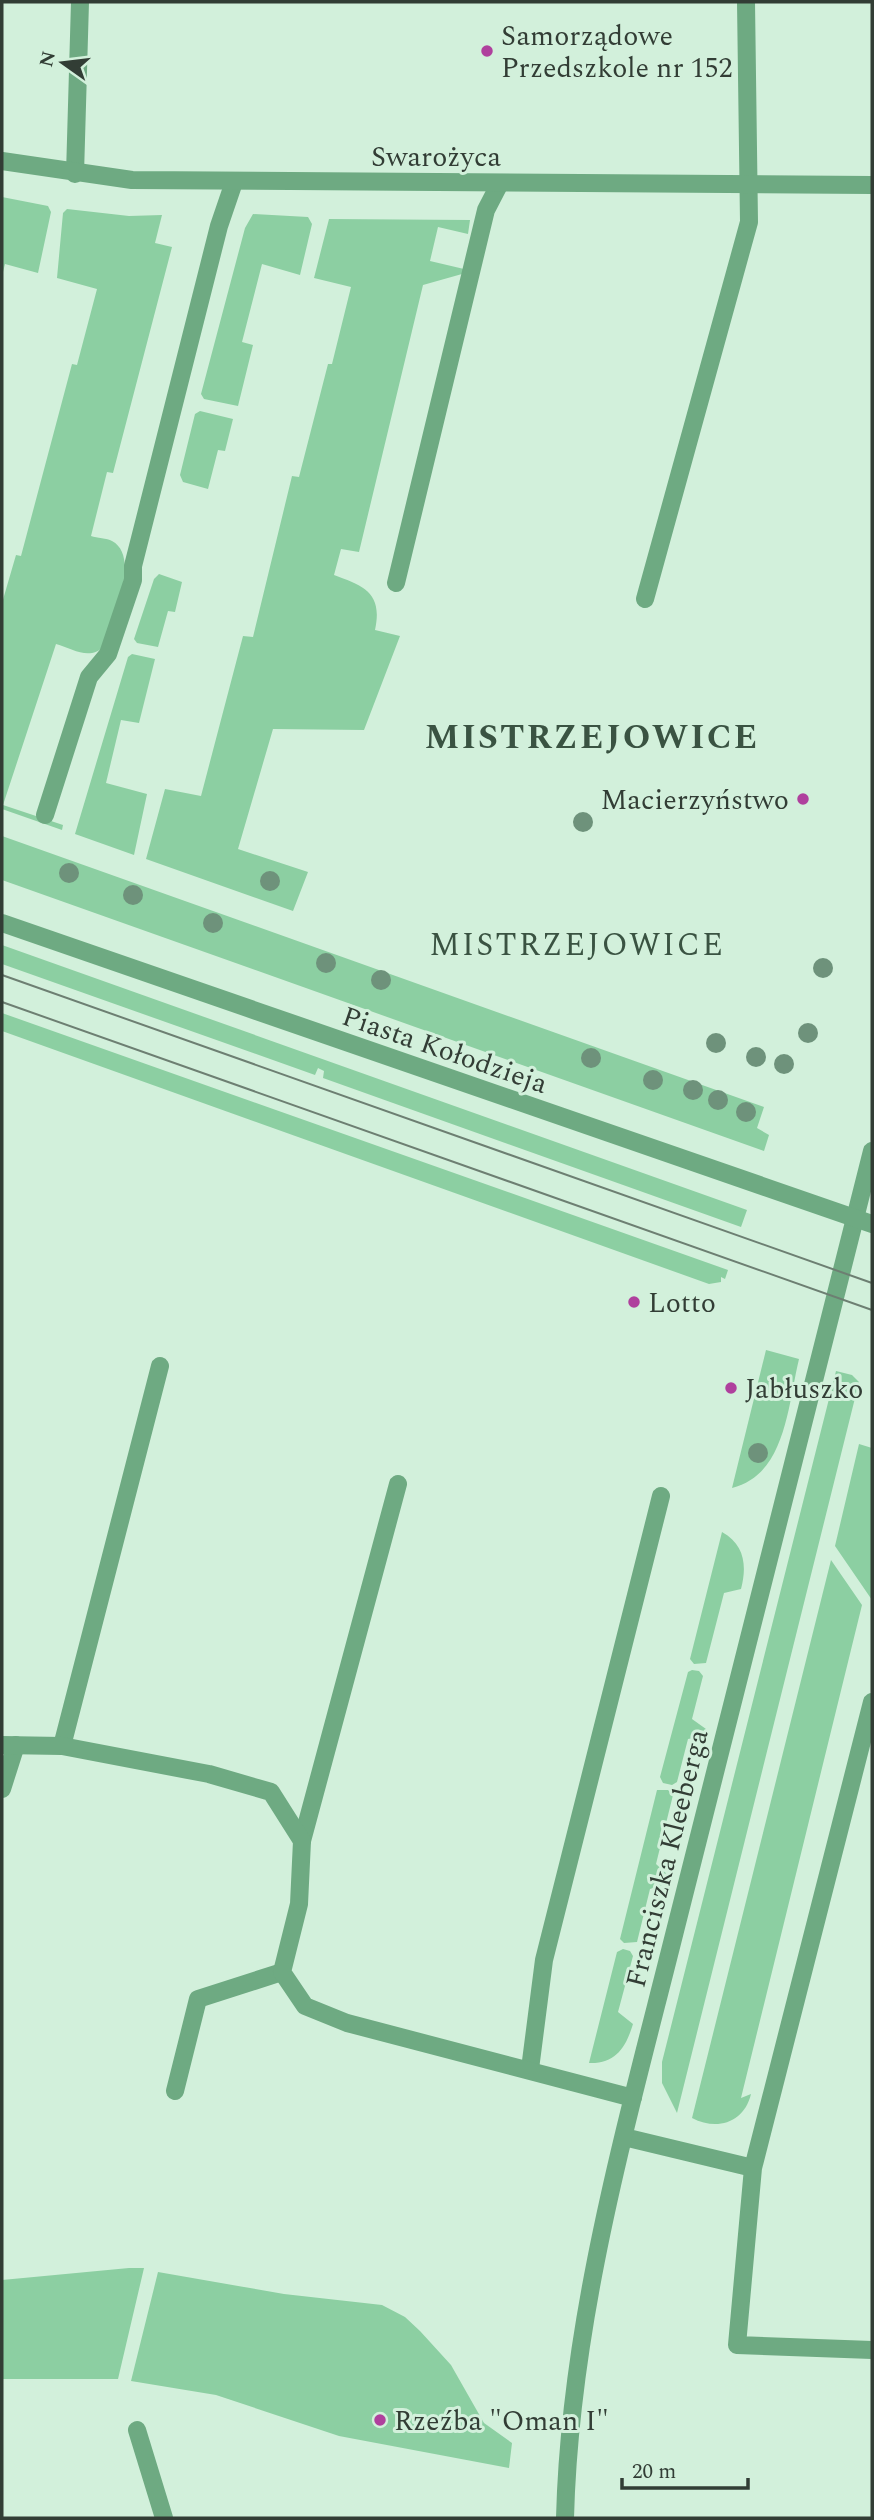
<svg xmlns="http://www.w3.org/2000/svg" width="874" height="2520" viewBox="0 0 874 2520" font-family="Spectral,serif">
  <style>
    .green { fill: #8ccfa2 }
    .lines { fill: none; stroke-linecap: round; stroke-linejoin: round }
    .service { stroke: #6eaa82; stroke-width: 18 }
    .minor { stroke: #6eaa82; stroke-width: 18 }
    .tertiary { stroke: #6eaa82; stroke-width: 18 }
    .tram { stroke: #6d7f72; stroke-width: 2 }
    .tree { fill: #6e927b }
    .poi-dot { fill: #af409d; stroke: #d2f0db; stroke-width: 2.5 }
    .labels { text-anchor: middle; stroke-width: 6; stroke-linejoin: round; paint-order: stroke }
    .poi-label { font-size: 28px; fill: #323d35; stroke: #d2f0db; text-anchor: start }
    .street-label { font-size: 28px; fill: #323d35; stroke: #d2f0db }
    .quarter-label { font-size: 32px; letter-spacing: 2px; fill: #3a5342; stroke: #d2f0db }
    .district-label { font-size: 35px; font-weight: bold; letter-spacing: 2px; fill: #3a5342; stroke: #d2f0db }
  </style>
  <rect width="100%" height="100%" fill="#d2f0db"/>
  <path class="green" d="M2 197 48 206 51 212 38 273 5 264 2 276Z
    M67 209 129 216 162 215 155 243 172 247 113 473 107 472 91 536C97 538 107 538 112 541 142 557 111 623 104 646 90 661 73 649 56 644L3 805 63 825 62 830 2 809V603L16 555 21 556 72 364 77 365 97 289 57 278 63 213Z
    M253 214 308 217 312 224 300 275 262 264 242 342 253 345 238 406 204 399 201 394 245 228Z
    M329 219 470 220 468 234 438 227 430 261 464 269 462 274 423 285 359 552 341 549 334 575C364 586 383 593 375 630L400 636 364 730 273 729 238 849 308 872 293 911 146 859 165 789 201 796 243 636 253 637 292 476 299 477 328 364H332L351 287 314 278Z
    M200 411 233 419 225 451 218 450 208 489 183 482 180 475 195 414Z
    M159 574 182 582 175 612 168 611 158 647 137 643 134 639 154 579Z
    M132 654 155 659 139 723 121 720 106 783 147 794 134 855 75 834 128 657Z
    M2 836 764 1107 757 1128 769 1135 764 1151 2 880Z
    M2 945 747 1210 741 1227 323 1078 324 1071 318 1068 315 1075 2 964Z
    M2 1013 728 1270 725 1279 721 1277V1282L709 1284 2 1031Z
    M766 1350 799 1359C788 1404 786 1475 732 1488Z
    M836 1371 852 1375 859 1382 677 2113 662 2083V2062Z
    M859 1444 872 1448V1600L835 1546Z
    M722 1532C745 1545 747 1566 741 1589L724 1593 706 1663 694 1664 690 1659Z
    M831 1560 862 1605 741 2098 751 2094C744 2123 717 2131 692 2118Z
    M692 1670 699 1671 703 1676 692 1719 706 1729 704 1736 688 1739 677 1782 672 1785 663 1783 660 1777 688 1672Z
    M657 1790H668L673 1795 656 1864 669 1876 668 1883 650 1889 637 1942 624 1943 620 1939Z
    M623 1949 630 1951 633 1956 618 2012 633 2024C626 2047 616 2064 589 2063L617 1952Z
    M129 2268H144L118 2379H2V2280Z
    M158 2272 284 2294 382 2305 405 2317 420 2331 451 2365 484 2423 512 2443 509 2468 339 2436 216 2395 131 2381Z"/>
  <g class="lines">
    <path class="service" d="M75 174 80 2
      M396 583 486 210 500 183
      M645 599 749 222 746 2
      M45 815 89 677 108 654 133 580V566L219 226 234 182
      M872 1702 753 2168 737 2345 872 2350
      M62 1746 160 1366
      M2 1789 16 1745
      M302 1841 398 1484
      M530 2069 544 1960 661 1496
      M175 2091 198 1999 282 1972
      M624 2137 753 2168
      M137 2430 164 2518"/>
    <path class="minor" d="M2 161 132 180 872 185
      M2 1745 62 1746 209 1774 271 1792 302 1841 299 1904 282 1972 305 2006 347 2023 633 2098
      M565 2518C570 2319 627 2123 675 1931 740 1671 807 1411 872 1151"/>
    <path class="tertiary" d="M2 923 872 1224"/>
    <path class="tram" d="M2 975 872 1283
      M2 1002 872 1310"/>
  </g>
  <g class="tree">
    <circle cx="583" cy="822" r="10"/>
    <circle cx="69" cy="873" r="10"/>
    <circle cx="270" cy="881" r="10"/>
    <circle cx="133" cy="895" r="10"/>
    <circle cx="213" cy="923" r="10"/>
    <circle cx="326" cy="963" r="10"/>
    <circle cx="823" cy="968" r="10"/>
    <circle cx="381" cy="980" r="10"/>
    <circle cx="808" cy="1033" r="10"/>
    <circle cx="716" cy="1043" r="10"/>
    <circle cx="756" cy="1057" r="10"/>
    <circle cx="591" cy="1058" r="10"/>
    <circle cx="784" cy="1064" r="10"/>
    <circle cx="653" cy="1080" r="10"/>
    <circle cx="693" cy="1090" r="10"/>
    <circle cx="718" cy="1100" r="10"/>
    <circle cx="746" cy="1112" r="10"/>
    <circle cx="758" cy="1453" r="10"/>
  </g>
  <g class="poi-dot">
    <circle cx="487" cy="51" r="7"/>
    <circle cx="803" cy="799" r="7"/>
    <circle cx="634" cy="1302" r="7"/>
    <circle cx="731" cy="1388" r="7"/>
    <circle cx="380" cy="2420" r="7"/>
  </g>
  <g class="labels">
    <g class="poi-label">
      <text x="501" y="45">Samorządowe<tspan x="501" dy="32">Przedszkole nr 152</tspan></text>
      <text x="789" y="809" text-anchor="end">Macierzyństwo</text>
      <text x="648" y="1312">Lotto</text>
      <text x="745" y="1398">Jabłuszko</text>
      <text x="394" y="2430">Rzeźba "Oman I"</text>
    </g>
    <g class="street-label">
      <text x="436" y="166">Swarożyca</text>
      <text transform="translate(445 1049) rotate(19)" y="10">Piasta Kołodzieja</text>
      <text transform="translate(666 1858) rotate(-76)" y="10">Franciszka Kleeberga</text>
    </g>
    <g class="quarter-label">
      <text x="577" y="955">MISTRZEJOWICE</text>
    </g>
    <g class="district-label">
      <text x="592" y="748">MISTRZEJOWICE</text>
    </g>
  </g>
  <rect width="874" height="2520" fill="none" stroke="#323d35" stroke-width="7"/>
  <g transform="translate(63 63) rotate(284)" stroke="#d2f0db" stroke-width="5" paint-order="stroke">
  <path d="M0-5L12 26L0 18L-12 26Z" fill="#323d35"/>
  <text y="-10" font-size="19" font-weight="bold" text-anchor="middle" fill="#323d35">N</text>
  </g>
  <path d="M622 2478v10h126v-10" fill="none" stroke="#323d35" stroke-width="3.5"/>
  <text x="632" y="2478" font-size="21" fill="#323d35" stroke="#d2f0db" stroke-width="5" paint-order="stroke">20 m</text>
</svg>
